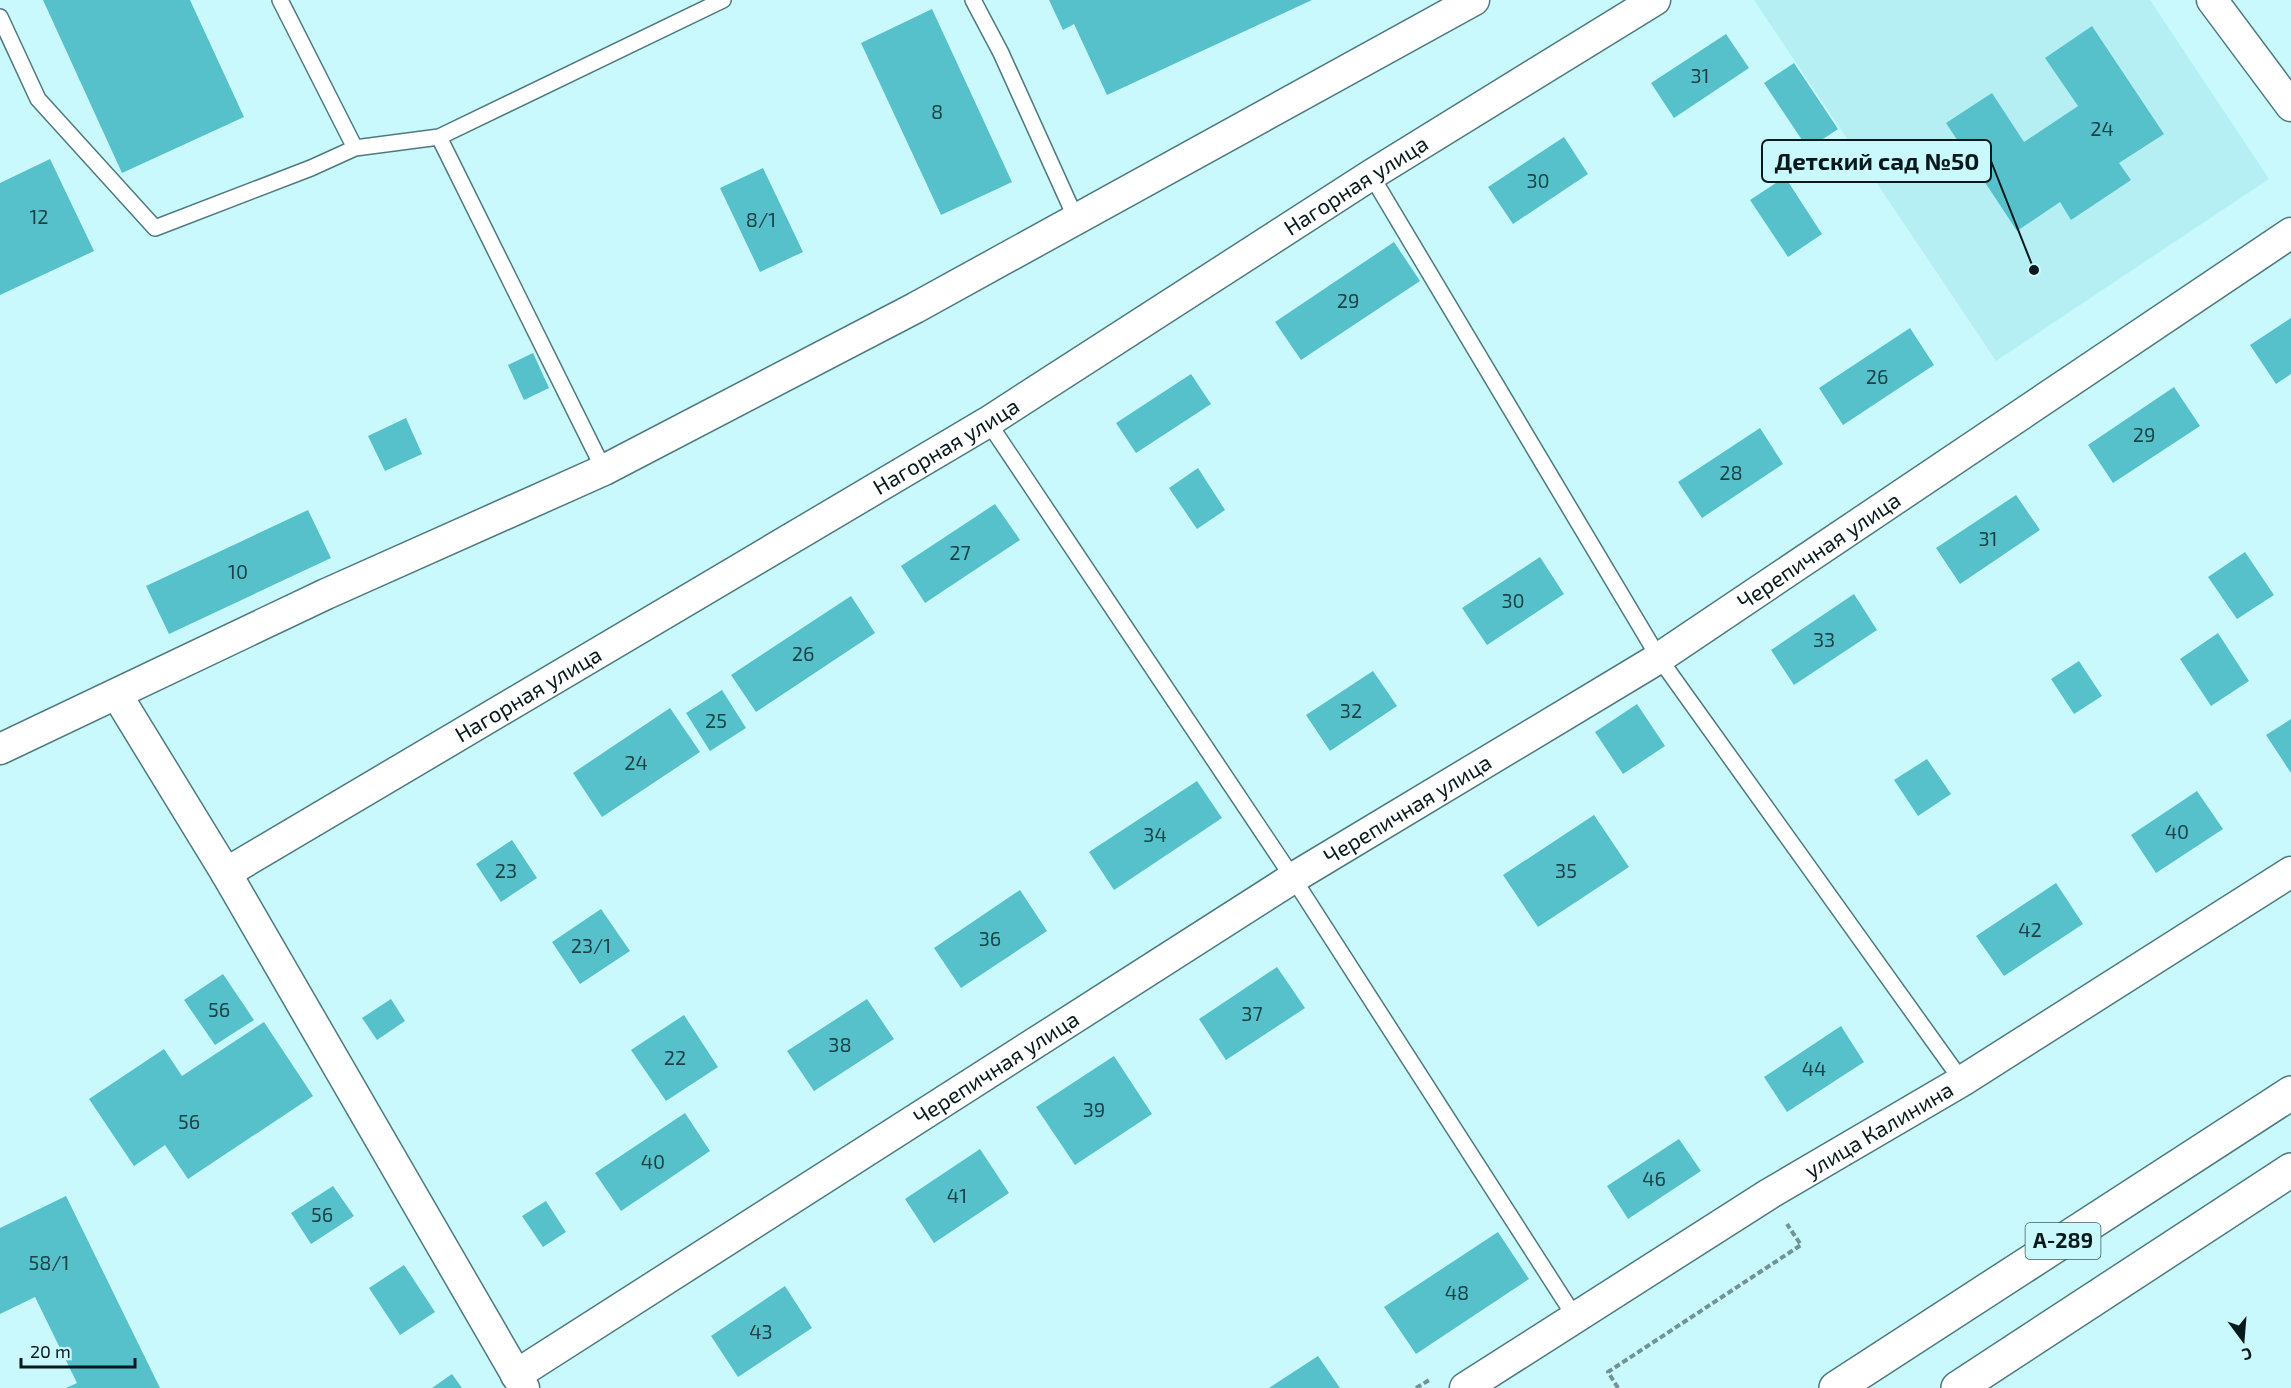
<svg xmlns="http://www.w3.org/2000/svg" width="2291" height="1388" viewBox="0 0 2291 1388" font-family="'Exo 2',sans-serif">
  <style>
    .built { fill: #b5eff4 }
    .building { fill: #56c1cb }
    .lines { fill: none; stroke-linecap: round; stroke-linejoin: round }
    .lane-casing { stroke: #4e7a7e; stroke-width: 18 }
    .street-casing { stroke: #4e7a7e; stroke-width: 33 }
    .highway-casing { stroke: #4e7a7e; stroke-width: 36 }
    .path { stroke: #709396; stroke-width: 4; stroke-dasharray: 6 3; stroke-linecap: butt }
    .lane { stroke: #fff; stroke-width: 15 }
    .street { stroke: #fff; stroke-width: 30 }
    .highway { stroke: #fff; stroke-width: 33 }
    .labels { text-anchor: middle; stroke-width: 4.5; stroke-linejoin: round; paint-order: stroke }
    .number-label { font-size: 20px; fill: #1b4347 }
    .shield { fill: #c9f9fd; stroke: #415c5f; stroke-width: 1.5 }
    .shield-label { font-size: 21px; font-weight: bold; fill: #07191b }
    .street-label { font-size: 22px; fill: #07191b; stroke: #c9f9fd }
    .leader { fill: none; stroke: #07191b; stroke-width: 2 }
    .callout-dot { fill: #07191b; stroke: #c9f9fd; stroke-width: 2 }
    .callout { fill: #c9f9fd; stroke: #07191b; stroke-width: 2 }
    .callout-label { font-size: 24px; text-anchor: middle; font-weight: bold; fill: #07191b }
  </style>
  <rect width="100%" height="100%" fill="#c9f9fd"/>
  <path class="built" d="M1754 0H2150L2269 179 1996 361Z"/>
  <path class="building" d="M43 0H190L244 117 122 173Z
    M1049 0H1312L1107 95 1074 24 1063 30Z
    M932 9 1012 182 941 215 861 43Z
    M2092 26 2164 134 2119 163 2131 180 2071 220 2060 202 2017 231 1946 123 1992 93 2024 142 2078 106 2045 58Z
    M1726 34 1749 68 1674 118 1651 83Z
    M1794 63 1838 129 1808 149 1764 83Z
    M1564 137 1588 174 1513 224 1488 187Z
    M50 159 94 251 0 295V183Z
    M763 168 803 252 760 272 720 188Z
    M1785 177 1822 234 1788 257 1750 200Z
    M1394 242 1420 281 1301 360 1275 322Z
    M2291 318V374L2276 384 2250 345Z
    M1910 328 1934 365 1843 425 1819 388Z
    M533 353 549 388 524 400 508 365Z
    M1191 374 1211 404 1136 453 1116 423Z
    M2174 387 2200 426 2113 483 2088 445Z
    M406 418 422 454 385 471 368 436Z
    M1760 428 1783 464 1702 518 1678 482Z
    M1198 468 1225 510 1197 529 1169 488Z
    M2016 495 2040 530 1960 584 1936 548Z
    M995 504 1020 540 925 603 901 566Z
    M308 510 331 558 169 634 146 586Z
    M2245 552 2274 595 2237 619 2208 577Z
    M1540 557 1564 594 1487 645 1462 608Z
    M1854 594 1877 630 1794 685 1771 650Z
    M851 596 875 633 756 712 731 675Z
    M2218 633 2249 681 2211 706 2180 659Z
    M2079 661 2102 696 2074 714 2051 679Z
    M1373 671 1397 706 1330 751 1306 715Z
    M722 690 746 728 710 751 686 713Z
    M1637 704 1665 746 1623 774 1595 732Z
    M670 708 700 752 602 817 573 773Z
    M2291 719V773L2266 735Z
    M1927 759 1951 794 1918 816 1894 780Z
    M1197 781 1222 818 1114 890 1089 852Z
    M2197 791 2223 829 2156 873 2131 835Z
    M1594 815 1629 867 1538 927 1503 875Z
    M512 840 537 878 501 902 476 864Z
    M2056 883 2083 924 2004 976 1976 936Z
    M1020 890 1047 931 961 988 934 948Z
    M601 909 630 951 580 984 552 942Z
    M1277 967 1305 1008 1226 1060 1199 1019Z
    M223 974 254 1020 215 1045 184 1000Z
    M391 999 405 1021 377 1040 362 1018Z
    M867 999 894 1039 814 1091 787 1051Z
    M684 1015 718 1067 666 1101 631 1050Z
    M264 1022 313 1096 188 1179 165 1145 134 1166 89 1099 164 1049 182 1076Z
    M1841 1026 1864 1062 1787 1112 1764 1077Z
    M1114 1056 1152 1114 1075 1165 1036 1107Z
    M685 1113 710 1151 621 1211 595 1173Z
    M1679 1139 1701 1171 1628 1219 1607 1186Z
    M980 1149 1009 1193 934 1243 905 1199Z
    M333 1186 354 1216 311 1244 291 1213Z
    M66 1196 160 1388H66L77 1383 35 1297 0 1314V1228Z
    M546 1201 566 1232 543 1247 522 1216Z
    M1498 1232 1529 1279 1416 1354 1384 1307Z
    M404 1265 435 1312 400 1335 369 1288Z
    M785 1286 812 1328 738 1377 711 1336Z
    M1318 1356 1340 1388H1269Z
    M452 1374 462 1388H432Z"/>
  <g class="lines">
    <defs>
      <path id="lane" d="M280 0 355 148
        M973 0 1001 53 1077 221
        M0 17 38 99 155 228 311 168 355 148 439 137
        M1371 175 1659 658 1962 1081
        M988 422 1293 878 1575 1317
        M604 470 439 137 723 0"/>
      <g id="street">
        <path d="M2212 0 2291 106"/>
        <path d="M117 695 226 873 524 1388"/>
        <path d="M0 749 326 594 604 470 915 308 1474 0"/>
        <path id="s1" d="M226 873 988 422 1371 175 1655 0"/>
        <path id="s2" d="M516 1375 1293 878 1659 658 2291 233"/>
        <path id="s3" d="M1465 1388 1769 1194 1962 1081 2291 872"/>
      </g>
      <path id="highway" d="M1836 1388 2291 1093
        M1958 1388 2291 1170"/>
    </defs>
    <use href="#lane" class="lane-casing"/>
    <use href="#street" class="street-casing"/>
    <use href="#highway" class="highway-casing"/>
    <path class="path" d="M1416 1388 1431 1379
      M1618 1388 1608 1372 1801 1245 1787 1224"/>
    <use href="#lane" class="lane"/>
    <use href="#street" class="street"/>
    <use href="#highway" class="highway"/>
  </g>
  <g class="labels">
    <g class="number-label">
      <text x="1700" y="83">31</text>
      <text x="937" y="119">8</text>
      <text x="2102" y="136">24</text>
      <text x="1538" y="188">30</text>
      <text x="39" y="224">12</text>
      <text x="761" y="227">8/1</text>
      <text x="1348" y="308">29</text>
      <text x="1877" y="384">26</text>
      <text x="2144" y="442">29</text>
      <text x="1731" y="480">28</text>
      <text x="1988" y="546">31</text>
      <text x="960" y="560">27</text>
      <text x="238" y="579">10</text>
      <text x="1513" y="608">30</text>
      <text x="1824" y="647">33</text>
      <text x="803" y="661">26</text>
      <text x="1351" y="718">32</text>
      <text x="716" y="728">25</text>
      <text x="636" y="770">24</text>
      <text x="2177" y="839">40</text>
      <text x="1155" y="842">34</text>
      <text x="506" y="878">23</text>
      <text x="1566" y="878">35</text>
      <text x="2030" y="937">42</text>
      <text x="990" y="946">36</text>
      <text x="591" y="953">23/1</text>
      <text x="219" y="1017">56</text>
      <text x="1252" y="1021">37</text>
      <text x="840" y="1052">38</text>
      <text x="675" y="1065">22</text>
      <text x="1814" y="1076">44</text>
      <text x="1094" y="1117">39</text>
      <text x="189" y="1129">56</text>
      <text x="653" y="1169">40</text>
      <text x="1654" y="1186">46</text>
      <text x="957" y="1203">41</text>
      <text x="322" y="1222">56</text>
      <text x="49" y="1270">58/1</text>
      <text x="1457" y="1300">48</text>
      <text x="761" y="1339">43</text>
    </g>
    <rect class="shield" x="2025.5" y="1223" width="75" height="36" rx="4.5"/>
    <g class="shield-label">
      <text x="2063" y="1248">А-289</text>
    </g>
    <g class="street-label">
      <text dy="8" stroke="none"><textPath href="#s1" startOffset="1323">Нагорная улица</textPath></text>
      <text dy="8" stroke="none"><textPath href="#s1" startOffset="837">Нагорная улица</textPath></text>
      <text dy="8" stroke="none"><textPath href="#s2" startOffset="1542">Черепичная улица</textPath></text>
      <text dy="8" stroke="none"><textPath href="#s1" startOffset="351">Нагорная улица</textPath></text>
      <text dy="8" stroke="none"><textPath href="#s2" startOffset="1056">Черепичная улица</textPath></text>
      <text dy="8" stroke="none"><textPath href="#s2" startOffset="570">Черепичная улица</textPath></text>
      <text dy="8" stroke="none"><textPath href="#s3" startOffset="488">улица Калинина</textPath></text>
    </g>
  </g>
  <path class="leader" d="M2034 270L1991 161"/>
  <circle class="callout-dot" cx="2034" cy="270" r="6"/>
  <rect class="callout" x="1762" y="140" width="229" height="42" rx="6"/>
  <g class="callout-label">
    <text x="1877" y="170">Детский сад №50</text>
  </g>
  <g transform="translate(2243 1340) rotate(164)" stroke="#c9f9fd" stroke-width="4.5" paint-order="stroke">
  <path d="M0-4.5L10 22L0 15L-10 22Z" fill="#07191b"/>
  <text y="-9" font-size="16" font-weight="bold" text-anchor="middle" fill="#07191b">С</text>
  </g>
  <path d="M21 1358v9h114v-9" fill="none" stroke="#07191b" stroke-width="3"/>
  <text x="30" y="1358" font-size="18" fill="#07191b" stroke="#c9f9fd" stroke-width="4.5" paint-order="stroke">20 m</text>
</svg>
